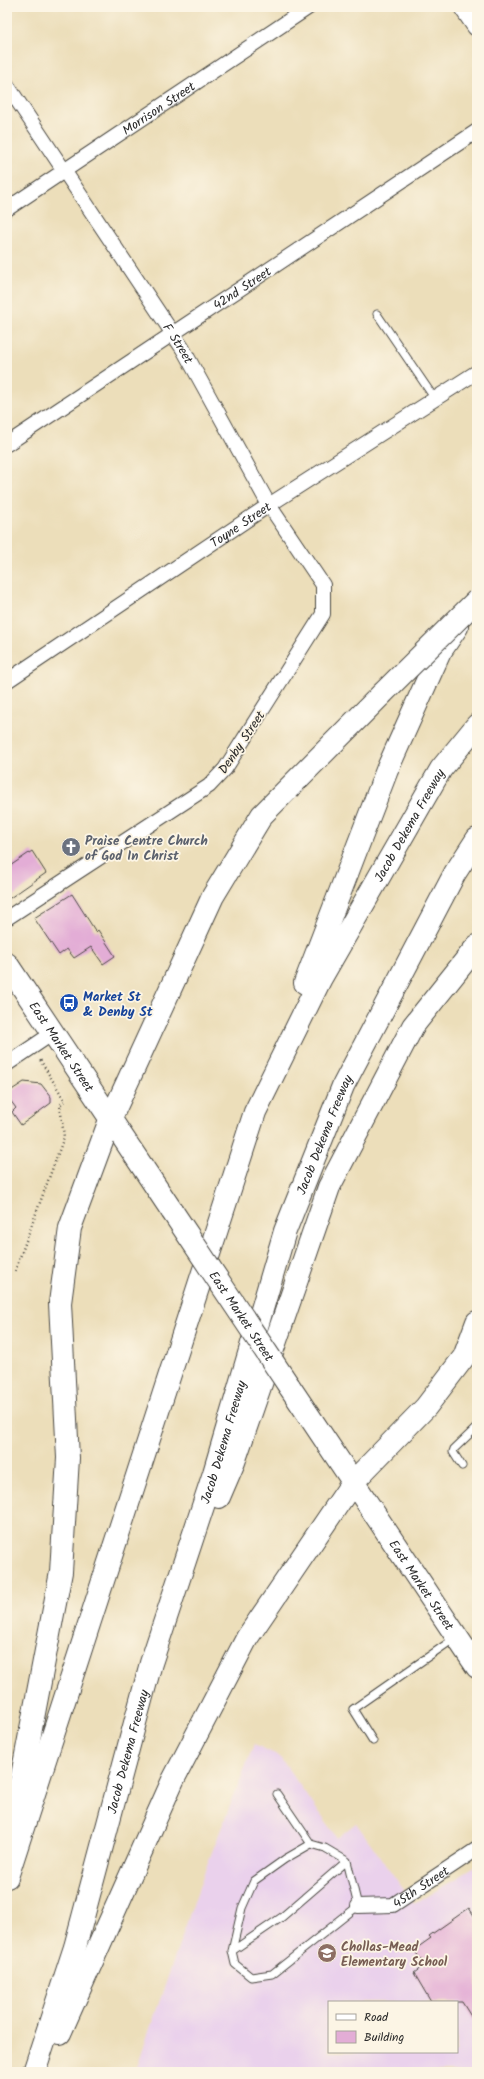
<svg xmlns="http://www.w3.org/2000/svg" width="484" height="2079" viewBox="0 0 484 2079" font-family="Kalam,sans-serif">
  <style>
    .built { fill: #ead1ec; fill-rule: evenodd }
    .building { fill: #e3add6 }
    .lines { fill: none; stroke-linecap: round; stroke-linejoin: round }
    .lane-casing { stroke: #484640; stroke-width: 9 }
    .street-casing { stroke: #484640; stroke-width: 16 }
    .secondary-casing { stroke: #484640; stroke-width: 22 }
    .primary-casing { stroke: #484640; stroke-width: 24 }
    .highway-casing { stroke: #484640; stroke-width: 24 }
    .path { stroke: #484640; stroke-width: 2.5; stroke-dasharray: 1 3; stroke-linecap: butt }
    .lane { stroke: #fff; stroke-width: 7 }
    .street { stroke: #fff; stroke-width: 14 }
    .secondary { stroke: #fff; stroke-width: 20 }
    .primary { stroke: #fff; stroke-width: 22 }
    .highway { stroke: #fff; stroke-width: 22 }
    .primary-bridge-casing { stroke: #484640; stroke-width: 24; stroke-linecap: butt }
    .highway-bridge-casing { stroke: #484640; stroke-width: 24; stroke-linecap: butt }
    .primary-bridge { stroke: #fff; stroke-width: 22 }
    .highway-bridge { stroke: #fff; stroke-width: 22 }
    .labels { text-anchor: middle; stroke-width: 3.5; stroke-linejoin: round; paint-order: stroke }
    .street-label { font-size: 13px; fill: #2b2b2b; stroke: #fcf5e5 }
    .worship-label { font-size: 13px; font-weight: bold; fill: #5b616d; stroke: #fcf5e5; text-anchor: start }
    .transit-label { font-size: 13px; font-weight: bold; fill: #164399; stroke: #fcf5e5; text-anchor: start }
    .education-label { font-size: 13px; font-weight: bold; fill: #785e54; stroke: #fcf5e5; text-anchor: start }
  </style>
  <rect width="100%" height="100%" fill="#fcf5e5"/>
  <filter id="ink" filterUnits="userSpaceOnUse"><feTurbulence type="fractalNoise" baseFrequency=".025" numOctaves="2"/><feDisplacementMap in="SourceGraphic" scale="8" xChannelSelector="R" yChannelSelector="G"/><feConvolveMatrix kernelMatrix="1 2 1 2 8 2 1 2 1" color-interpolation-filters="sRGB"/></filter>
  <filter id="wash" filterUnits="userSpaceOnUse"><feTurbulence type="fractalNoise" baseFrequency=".012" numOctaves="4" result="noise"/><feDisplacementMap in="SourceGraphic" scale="16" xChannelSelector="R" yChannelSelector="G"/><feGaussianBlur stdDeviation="0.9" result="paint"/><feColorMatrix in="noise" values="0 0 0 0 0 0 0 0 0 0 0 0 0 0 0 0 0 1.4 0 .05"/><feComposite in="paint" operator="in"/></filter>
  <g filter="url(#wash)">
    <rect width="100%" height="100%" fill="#ecdeba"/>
    <path class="built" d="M254 1744 279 1756 337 1838 356 1823 414 1904 477 1866V2072H135L205 1870ZM329 2002H457V2052H329Z"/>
    <g id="blocks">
      <path class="building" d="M32 851 46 873 7 900V868Z
        M72 894 96 932 98 930 115 956 103 964 91 947 74 958 67 949 59 955 34 918Z
        M24 1082 41 1084 51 1097V1103L21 1125 12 1112 16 1108 7 1096V1093Z
        M469 1908 477 1920V2026L462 2002H431L414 1973 425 1965 414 1950 431 1938 429 1936Z"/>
    </g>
  </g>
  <g filter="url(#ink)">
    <use href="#blocks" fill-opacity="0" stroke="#484640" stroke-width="1"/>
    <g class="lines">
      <defs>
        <path id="lane" d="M377 314 435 399
          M462 1466 453 1452 454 1449 477 1427
          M373 1741 353 1709 455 1638
          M277 1794 311 1844 325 1848 347 1861 358 1906 272 1974 251 1977 235 1964 232 1951 242 1908 254 1881 285 1859 311 1844
          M232 1951 282 1917 347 1861"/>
        <g id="street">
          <path id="s1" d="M7 85 183 349 269 505 323 585V614L225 769 209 786 7 918"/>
          <path id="s2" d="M7 209 309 7"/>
          <path id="s3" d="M7 444 477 131"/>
          <path id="s4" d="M7 681 269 505 477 372"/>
          <path d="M7 1064 53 1033"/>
          <path id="s5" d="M358 1906 393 1905 477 1849"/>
        </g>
        <path id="secondary" d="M464 7 477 26"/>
        <g id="primary">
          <path id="s6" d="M7 964 172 1211"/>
          <path id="s7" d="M289 1386 477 1667"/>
        </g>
        <g id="highway">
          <path d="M305 983 387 770 440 652 457 627"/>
          <path d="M219 1497 234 1462 329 1187 413 1026 477 946"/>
          <path d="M7 1854 61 1572 68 1458 60 1303 70 1228 110 1120 213 896 262 815 382 694"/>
          <path id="s8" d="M7 1877 255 1112 321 978 441 769 477 725"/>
          <path d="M60 2033 173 1780 247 1638 353 1482 426 1407 464 1357 477 1322"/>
          <path id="s9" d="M34 2072 75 1947 151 1663 214 1473 285 1231 343 1086 455 873 477 839"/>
        </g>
      </defs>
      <use href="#lane" class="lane-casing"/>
      <use href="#street" class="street-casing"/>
      <use href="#secondary" class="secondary-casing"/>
      <use href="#primary" class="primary-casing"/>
      <use href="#highway" class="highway-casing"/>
      <path class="path" d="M15 1271 64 1137 60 1105 65 1101 39 1058"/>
      <use href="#lane" class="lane"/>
      <use href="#street" class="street"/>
      <use href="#secondary" class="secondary"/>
      <use href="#primary" class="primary"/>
      <use href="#highway" class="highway"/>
      <defs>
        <g id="primary-bridge">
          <path id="s10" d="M172 1211 289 1386"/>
        </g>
        <path id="highway-bridge" d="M382 694 477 600"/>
      </defs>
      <use href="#primary-bridge" class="primary-bridge-casing"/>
      <use href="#highway-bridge" class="highway-bridge-casing"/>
      <use href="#primary-bridge" class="primary-bridge"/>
      <use href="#highway-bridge" class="highway-bridge"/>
    </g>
  </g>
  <defs>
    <symbol id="church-disc" viewBox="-11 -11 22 22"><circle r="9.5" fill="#6b7280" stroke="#fcf5e5"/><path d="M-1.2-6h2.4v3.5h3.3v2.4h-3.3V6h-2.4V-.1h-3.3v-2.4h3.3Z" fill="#fff"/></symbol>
    <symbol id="bus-disc" viewBox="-11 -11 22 22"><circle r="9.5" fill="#1a4fb4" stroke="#fcf5e5"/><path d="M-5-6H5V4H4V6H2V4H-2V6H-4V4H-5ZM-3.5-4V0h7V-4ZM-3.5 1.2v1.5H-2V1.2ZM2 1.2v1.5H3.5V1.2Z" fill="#fff"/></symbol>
    <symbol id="school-disc" viewBox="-11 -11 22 22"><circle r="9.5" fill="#8d6e63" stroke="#fcf5e5"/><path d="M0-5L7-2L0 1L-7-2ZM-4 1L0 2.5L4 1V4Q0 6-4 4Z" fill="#fff"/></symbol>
  </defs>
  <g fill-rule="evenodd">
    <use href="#church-disc" x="60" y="836" width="22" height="22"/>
    <use href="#bus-disc" x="58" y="992" width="22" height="22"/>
    <use href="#school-disc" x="316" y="1942" width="22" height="22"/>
  </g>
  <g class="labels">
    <g class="street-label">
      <text dy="5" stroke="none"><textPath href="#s2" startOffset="182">Morrison Street</textPath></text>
      <text dy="5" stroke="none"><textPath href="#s3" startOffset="282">42nd Street</textPath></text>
      <text dy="5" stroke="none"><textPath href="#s1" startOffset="310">F Street</textPath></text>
      <text dy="5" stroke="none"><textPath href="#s4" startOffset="281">Toyne Street</textPath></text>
      <text transform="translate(241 742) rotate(-56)" y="5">Denby Street</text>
      <text dy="5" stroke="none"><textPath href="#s8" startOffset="1130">Jacob Dekema Freeway</textPath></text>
      <text dy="5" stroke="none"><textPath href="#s6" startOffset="99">East Market Street</textPath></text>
      <text dy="5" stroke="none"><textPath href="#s9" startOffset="982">Jacob Dekema Freeway</textPath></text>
      <text dy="5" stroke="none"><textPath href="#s10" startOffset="126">East Market Street</textPath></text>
      <text dy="5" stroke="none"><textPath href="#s9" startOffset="658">Jacob Dekema Freeway</textPath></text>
      <text dy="5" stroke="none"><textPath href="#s7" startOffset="239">East Market Street</textPath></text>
      <text dy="5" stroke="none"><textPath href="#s9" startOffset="334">Jacob Dekema Freeway</textPath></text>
      <text dy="5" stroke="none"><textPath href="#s5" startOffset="68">45th Street</textPath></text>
    </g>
    <g class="worship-label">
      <text x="85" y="845">Praise Centre Church<tspan x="85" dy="15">of God In Christ</tspan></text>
    </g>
    <g class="transit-label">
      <text x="83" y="1001">Market St<tspan x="83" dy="15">&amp; Denby St</tspan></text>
    </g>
    <g class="education-label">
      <text x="341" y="1951">Chollas-Mead<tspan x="341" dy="15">Elementary School</tspan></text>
    </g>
  </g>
  <rect width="484" height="2079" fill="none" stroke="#fcf5e5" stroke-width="24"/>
  <rect x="328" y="2001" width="130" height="52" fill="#fcf5e5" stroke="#a8a49b"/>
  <rect x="336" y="2014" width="20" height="6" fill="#ffffff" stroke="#a8a49b"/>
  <text x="364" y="2021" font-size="12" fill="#2b2b2b">Road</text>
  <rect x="336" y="2031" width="20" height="12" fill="#e3add6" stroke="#a8a49b"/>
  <text x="364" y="2041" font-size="12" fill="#2b2b2b">Building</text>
</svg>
